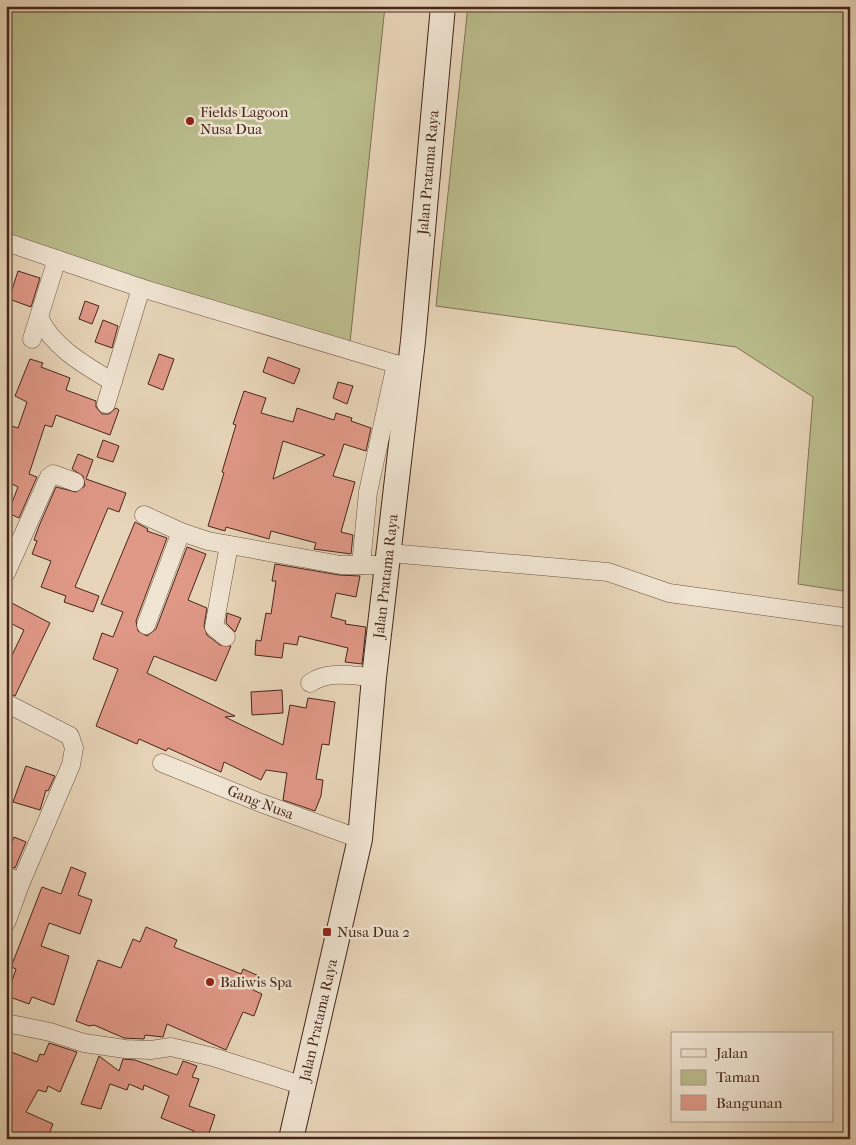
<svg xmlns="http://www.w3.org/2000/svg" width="856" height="1145" viewBox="0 0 856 1145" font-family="'IM FELL French Canon',serif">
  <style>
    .green { fill: #babc8c; stroke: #807153 }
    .building { fill: #e09887; stroke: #45261a; fill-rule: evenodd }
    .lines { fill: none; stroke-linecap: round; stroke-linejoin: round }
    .minor-casing { stroke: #6e5242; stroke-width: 19 }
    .secondary-casing { stroke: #45261a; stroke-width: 26 }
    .minor { stroke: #f0e4d2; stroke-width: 18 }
    .secondary { stroke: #f0e4d2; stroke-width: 24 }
    .poi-dot { fill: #8f2418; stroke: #f0e4d2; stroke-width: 2 }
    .labels { text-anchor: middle; stroke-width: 5; stroke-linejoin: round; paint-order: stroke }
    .poi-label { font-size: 15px; fill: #45261a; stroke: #f0e4d2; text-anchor: start }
    .street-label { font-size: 15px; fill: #45261a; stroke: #f0e4d2 }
  </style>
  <rect width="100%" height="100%" fill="#e8d5b9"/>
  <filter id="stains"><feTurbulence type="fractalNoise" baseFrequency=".004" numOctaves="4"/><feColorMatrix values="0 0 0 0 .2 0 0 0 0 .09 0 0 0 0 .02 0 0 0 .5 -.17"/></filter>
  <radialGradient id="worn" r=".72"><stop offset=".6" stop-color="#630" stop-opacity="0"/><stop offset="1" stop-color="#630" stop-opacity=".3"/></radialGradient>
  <path class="green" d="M6 6H385L349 352 6 236Z
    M468 6H850V592L798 584 813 397 736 347 436 306Z"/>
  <path class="building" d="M18 271 40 278 31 307 9 299Z
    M85 301 99 306 92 324 79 319Z
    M103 320 118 326 112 348 95 342Z
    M159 354 174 359 163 390 148 384Z
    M268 357 300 369 294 384 263 372Z
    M30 359 43 363 41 367 70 378 66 390 96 401V407L102 414H109L116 408 119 410 110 435 56 415 52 427 45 425 29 474 37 477 19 518 8 513 18 487 6 481V441L11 426 18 428 27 402 15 396Z
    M338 382 353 386 347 404 333 398Z
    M244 391 266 398 261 413 293 422 297 408 334 420 336 413 352 418 351 421 371 428 366 451 344 444 333 476 355 482 341 532 353 535 351 554 314 549 316 543 271 531 269 539 226 527 225 531 208 526 224 473 222 472 236 425 233 424ZM283 441 325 455 273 479Z
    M103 440 119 446 113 462 97 457Z
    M78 454 93 460 86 479 126 493 119 512 108 508 75 587 99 596 93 612 64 602 66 596 41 587 51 561 32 554 37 541 34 540 39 526 56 487 76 492 85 486 83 476 72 469Z
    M135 522 148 529 147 531 167 538 136 621 138 631 147 636 156 629 187 547 206 554 188 600 207 608 204 626 207 635 220 645 231 646 216 681 154 656 147 673 235 716 225 717 283 745 290 705 306 708 308 698 335 702 329 745 322 744 316 779 323 780 321 796 315 811 283 800 287 773 266 770 261 780 224 762 221 772 168 748 166 751 139 739 137 744 96 726 118 669 93 659 102 633 113 637 123 612 101 604Z
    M275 564 339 575 360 576 356 597 336 593 331 617 346 621 345 624 366 627 362 664 345 662 348 648 299 636 297 645 284 643 282 658 255 655 256 640 261 641 266 613 271 614 276 581H272Z
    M6 600 50 623 15 696 6 692V668L24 630 6 621Z
    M227 613 241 618 235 632 226 623Z
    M282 690 283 713 252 715 251 692Z
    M26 766 55 776 48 791 46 790 40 810 13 802Z
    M14 837 26 842 15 868 6 866V844L10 846Z
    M71 867 86 873 78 895 92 900 80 934 49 923 41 946 69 956 54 1005 32 997 29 1004 7 996 16 969 11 967 42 887 61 894Z
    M146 927 177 940 174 947 241 974 243 969 259 976 253 990 262 994 254 1016 243 1012 226 1050 167 1024 163 1037 145 1035 144 1039 124 1038 94 1025 89 1026 76 1021 98 960 121 968 133 939 140 942Z
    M49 1043 77 1052 60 1092 48 1086 46 1092 38 1090 26 1112 53 1124 47 1139H6V1050L37 1062 40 1054 44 1055Z
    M99 1056 119 1071 123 1059 135 1060 177 1075 183 1061 197 1066 192 1077 199 1079 189 1106 215 1115 207 1139 192 1136 194 1131 161 1118 169 1096 144 1085 143 1090 129 1084 127 1090 110 1084 101 1109 81 1104Z"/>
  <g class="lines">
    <defs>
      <g id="minor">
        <path d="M6 242 141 288 409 368"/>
        <path d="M39 317C52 347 86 366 113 382"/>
        <path d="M32 339 57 259"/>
        <path d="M106 404 141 288"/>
        <path d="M144 515 181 532 208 541 341 565H388"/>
        <path d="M389 553 608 572 669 593 850 618"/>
        <path d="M361 565 368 492 396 364"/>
        <path d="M6 573 49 477 53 474 75 482"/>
        <path d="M146 625 181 532"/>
        <path d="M226 637 214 627 229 545"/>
        <path d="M310 683C329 670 352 676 374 677"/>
        <path d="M6 703 70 736 74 748 71 765 21 882 6 923"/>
        <path id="s1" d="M162 763 261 803 360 839"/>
        <path d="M6 876 21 882"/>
        <path d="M6 1023 50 1032 84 1043 125 1049 151 1050 171 1047 213 1057 304 1086"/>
      </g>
      <g id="secondary">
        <path id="s2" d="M291 1139 360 839 374 677 413 341 443 6"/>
      </g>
    </defs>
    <use href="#minor" class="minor-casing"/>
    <use href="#secondary" class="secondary-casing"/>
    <use href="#minor" class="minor"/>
    <use href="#secondary" class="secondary"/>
  </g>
  <g class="poi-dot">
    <circle cx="190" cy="121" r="5"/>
    <rect x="322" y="927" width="10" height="10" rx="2.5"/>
    <circle cx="210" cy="982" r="5"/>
  </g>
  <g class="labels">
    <g class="poi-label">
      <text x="200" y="117">Fields Lagoon<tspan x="200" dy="17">Nusa Dua</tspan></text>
      <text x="337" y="937">Nusa Dua 2</text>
      <text x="220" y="987">Baliwis Spa</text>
    </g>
    <g class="street-label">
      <text dy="5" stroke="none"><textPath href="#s2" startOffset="978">Jalan Pratama Raya</textPath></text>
      <text dy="5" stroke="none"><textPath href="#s2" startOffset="572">Jalan Pratama Raya</textPath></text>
      <text dy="5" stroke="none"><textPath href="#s1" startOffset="106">Gang Nusa</textPath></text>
      <text dy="5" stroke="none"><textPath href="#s2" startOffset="122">Jalan Pratama Raya</textPath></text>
    </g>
  </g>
  <rect width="856" height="1145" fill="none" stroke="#e8d5b9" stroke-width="25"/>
  <rect x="8" y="8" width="841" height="1130" fill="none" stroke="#45261a" stroke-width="2.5"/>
  <rect x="12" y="12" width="831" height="1120" fill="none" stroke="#45261a"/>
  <rect x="671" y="1032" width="162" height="90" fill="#f0e4d2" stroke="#ac9888"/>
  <rect x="681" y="1049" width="25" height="8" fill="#f0e4d2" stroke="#ac9888"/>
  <text x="716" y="1058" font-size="15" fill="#45261a">Jalan</text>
  <rect x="681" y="1070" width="25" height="15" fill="#babc8c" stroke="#ac9888"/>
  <text x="716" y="1082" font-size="15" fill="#45261a">Taman</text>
  <rect x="681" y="1095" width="25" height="15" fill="#e09887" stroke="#ac9888"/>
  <text x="716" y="1108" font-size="15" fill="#45261a">Bangunan</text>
  <rect width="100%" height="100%" filter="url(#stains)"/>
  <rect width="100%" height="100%" fill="url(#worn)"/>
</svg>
